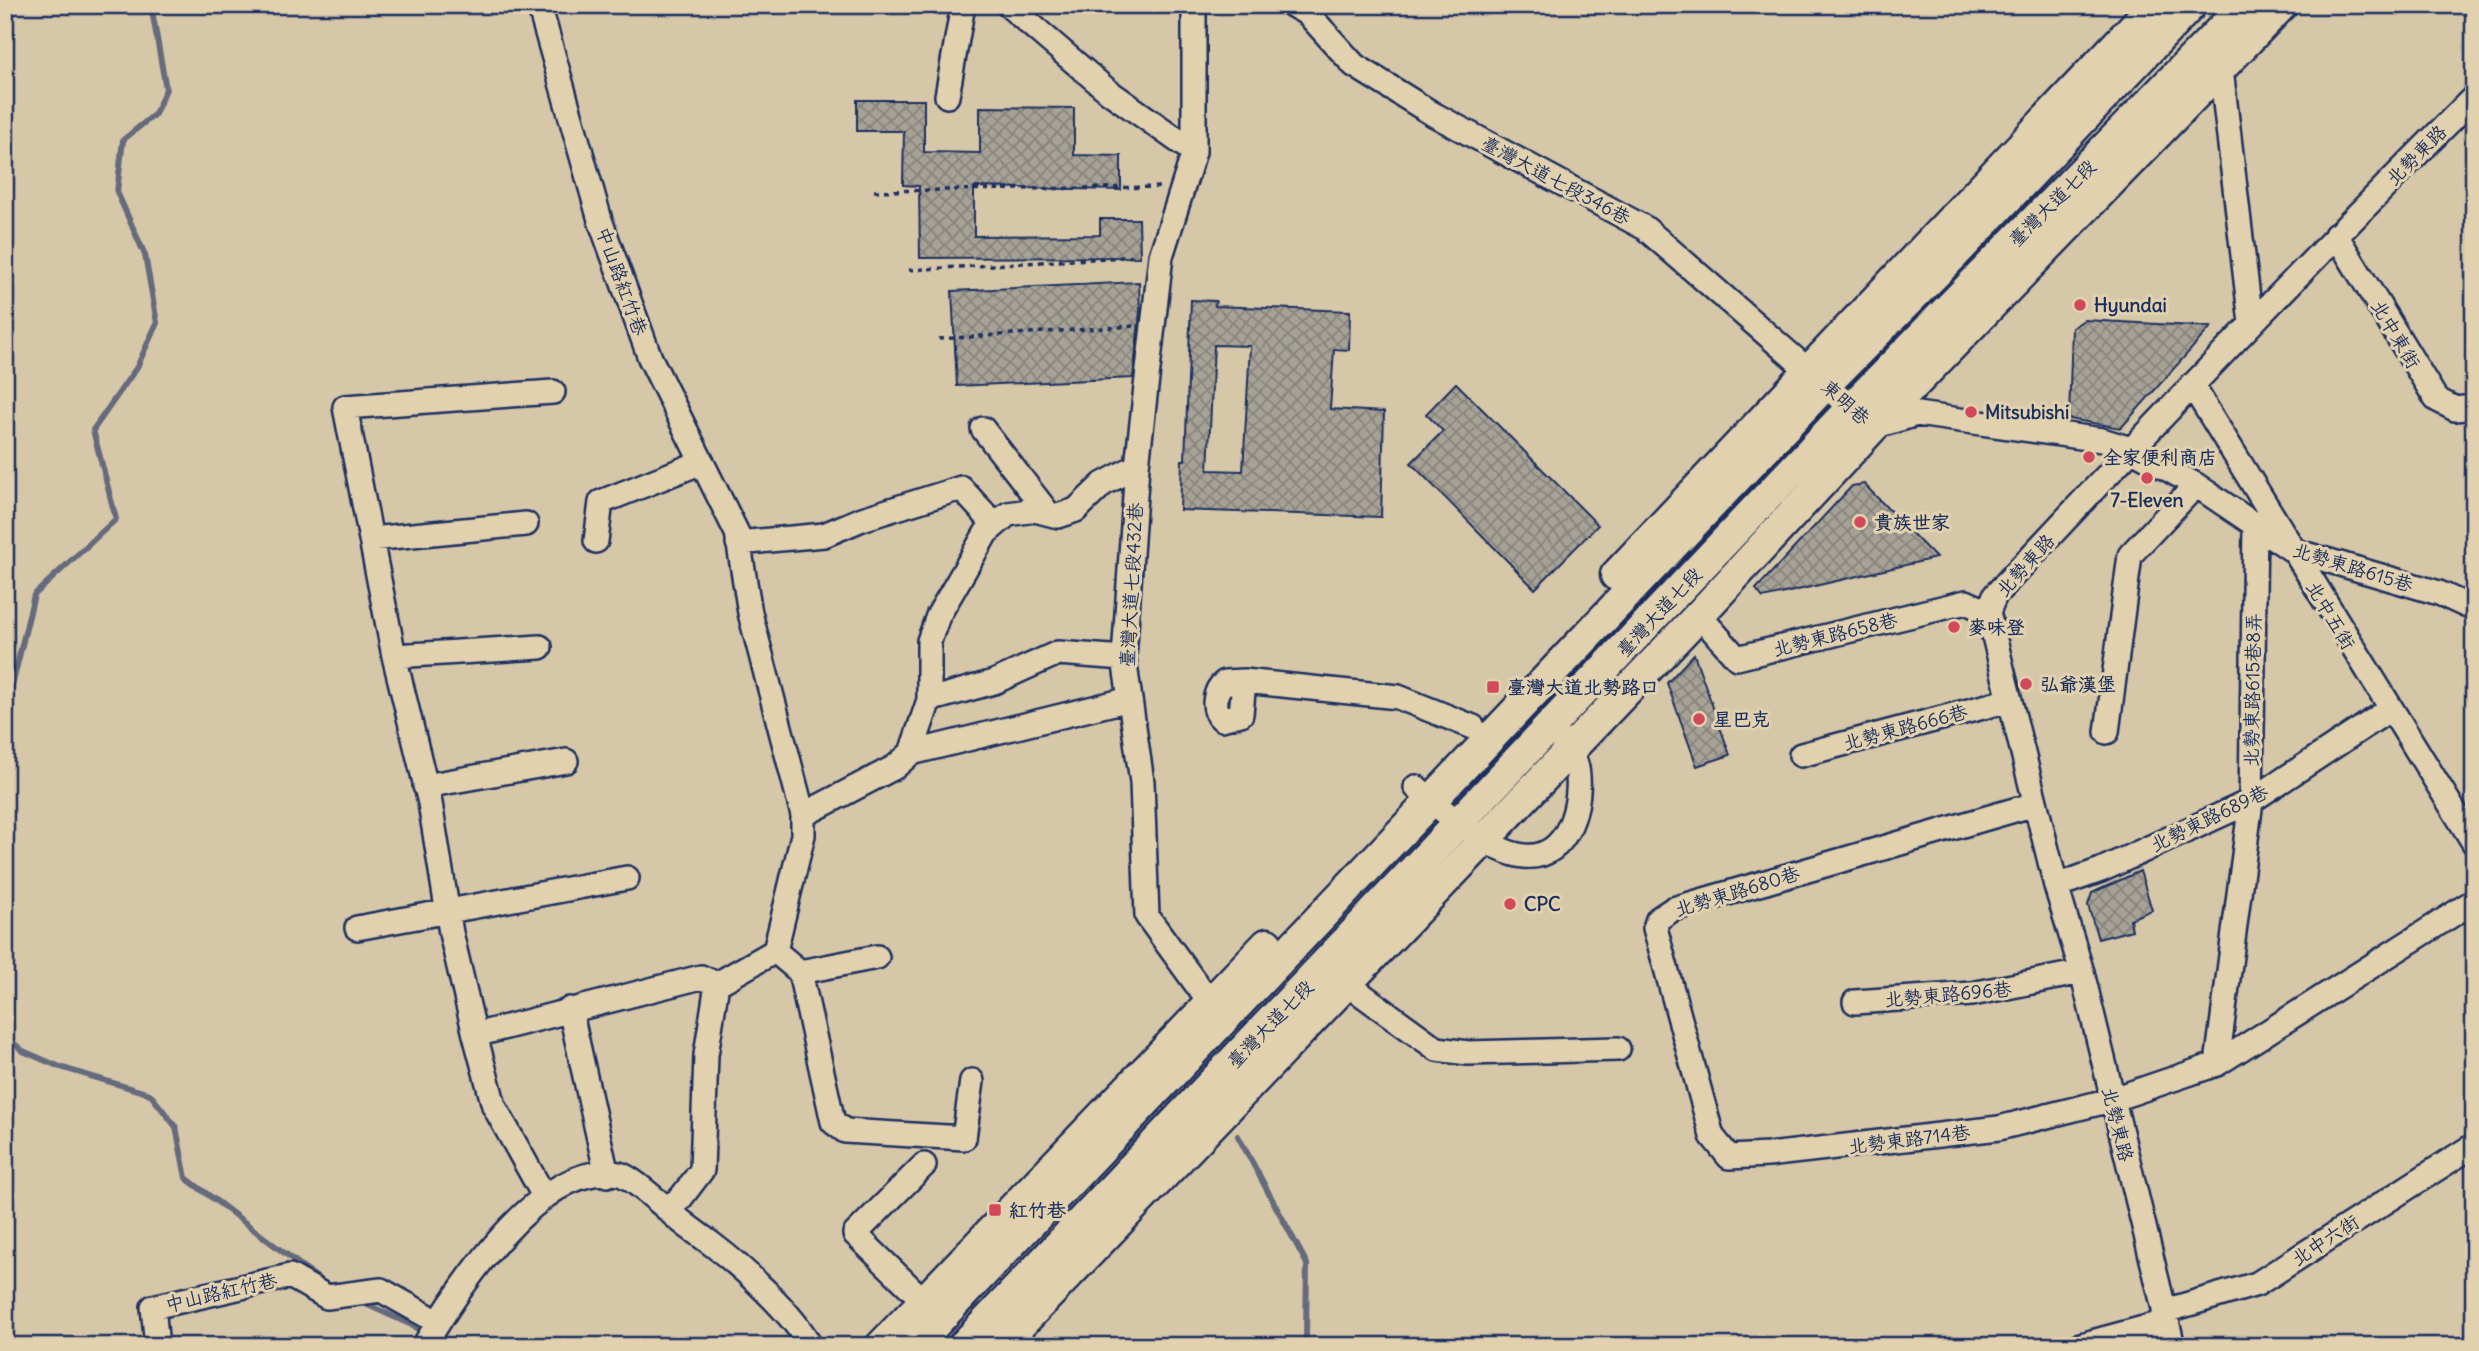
<svg xmlns="http://www.w3.org/2000/svg" width="2479" height="1351" viewBox="0 0 2479 1351" font-family="Delius,'LXGW WenKai TC',sans-serif">
  <style>
    .lines { fill: none; stroke-linecap: round; stroke-linejoin: round }
    .stream { stroke: #656b7c; stroke-width: 6 }
    .building { fill: url(#building-cross-hatch); stroke: #1b2f5e; stroke-width: 2; fill-rule: evenodd }
    .minor-casing { stroke: #1b2f5e; stroke-width: 28 }
    .major-casing { stroke: #1b2f5e; stroke-width: 35 }
    .path { stroke: #1b2f5e; stroke-width: 3.5; stroke-dasharray: 5 5; stroke-linecap: butt }
    .minor { stroke: #e2d1ae; stroke-width: 23 }
    .major { stroke: #e2d1ae; stroke-width: 30 }
    .poi-dot { fill: #d1495b; stroke: #e2d1ae; stroke-width: 2.5 }
    .labels { text-anchor: middle; stroke-width: 6; stroke-linejoin: round; paint-order: stroke }
    .street-label { font-size: 19px; fill: #1b2f5e; stroke: #e2d1ae }
    .poi-label { font-size: 19px; font-weight: bold; fill: #1b2f5e; stroke: #e2d1ae; text-anchor: start }
  </style>
  <defs>
    <pattern id="building-cross-hatch" width="8" height="8" patternUnits="userSpaceOnUse" patternTransform="scale(1.75)"><rect width="8" height="8" fill="#a7a296"/><path d="M0 0l8 8M0 8l8-8" fill="none" stroke="#87847e"/></pattern>
  </defs>
  <rect width="100%" height="100%" fill="#d6c7a9"/>
  <filter id="ink" filterUnits="userSpaceOnUse"><feTurbulence type="fractalNoise" baseFrequency=".0143" numOctaves="2"/><feDisplacementMap in="SourceGraphic" scale="14" xChannelSelector="R" yChannelSelector="G"/><feConvolveMatrix kernelMatrix="1 2 1 2 8 2 1 2 1" color-interpolation-filters="sRGB"/></filter>
  <g filter="url(#ink)">
    <g class="lines">
      <path class="stream" d="M5 691 13 682 34 595 116 519 93 430 137 367 157 323 145 255 117 192 123 140 155 114 166 89 151 5
        M5 1036 23 1051 60 1067 150 1094 176 1127 186 1178 324 1283
        M1238 1136 1307 1264 1306 1336 1302 1346
        M359 1301 414 1326 440 1346"/>
    </g>
    <path class="building" d="M857 100H924V152L980 153V107L1074 108V155L1121 156V190L974 187V236L1100 235V219H1139L1140 257 920 258 919 186 903 185 904 131H857Z
      M1139 282 1140 312 1133 378 957 386 952 291Z
      M1191 300 1216 301 1215 306 1350 311 1349 350 1334 349 1330 409 1384 412 1381 517 1180 510 1182 460H1185ZM1214 345 1250 346 1243 471 1208 470Z
      M2084 320 2211 327 2121 428 2069 419 2072 328Z
      M1456 383 1598 525 1535 589 1411 463 1443 431 1426 414Z
      M1864 484 1936 558 1763 598 1756 589 1852 486Z
      M1694 654 1730 755 1697 766 1667 683Z
      M2140 871 2152 910 2130 919 2132 930 2098 939 2088 905 2092 893Z"/>
    <g class="lines">
      <defs>
        <path id="minor" d="M1008 5 1108 91 1194 152
          M1194 5V152L1161 256 1137 466 1124 658 1142 782 1147 916 1210 1003
          M1292 5 1308 14 1354 65 1433 114 1645 228 1873 427 1917 414 2102 440 2131 449 2196 485 2292 550 2439 593 2474 609
          M2221 69 2251 323
          M947 96 963 5
          M2336 235 2436 399 2455 409 2474 407
          M2192 385 2474 843
          M983 429 1048 513
          M371 539 526 524
          M596 541 601 502 702 462
          M738 543 824 535 862 519 961 488 995 525
          M1699 615 1737 658 1966 602 1988 612
          M394 656 540 647
          M1244 681 1241 714 1222 719C1211 710 1214 690 1225 682L1244 681 1398 697 1473 727
          M929 700 994 682 1058 653 1124 658
          M2107 732 2130 555 2196 485
          M911 753 1130 699
          M1801 755 2010 700
          M425 786 566 761
          M1416 787C1440 809 1491 853 1524 856 1569 861 1583 801 1577 768 1573 750 1561 740 1550 728
          M2035 804 1673 909 1658 919 1655 928 1712 1136 1729 1157 1768 1155 1999 1128 2111 1100 2217 1064 2474 901
          M803 815 895 767 911 753 929 700V641L938 616 986 533 1008 514 1035 510 1058 516 1076 510 1103 484 1137 466
          M2056 886 2101 870 2251 801 2389 710
          M357 928 627 878
          M775 951 800 972 833 1122 845 1131 964 1138 972 1081
          M800 972 877 957
          M1346 983 1437 1049 1468 1053 1618 1049
          M1855 1002 1972 994 2082 972
          M570 1009 607 1175
          M475 1035 701 977 717 984
          M2217 1064 2251 801 2255 525
          M924 1165 855 1234 924 1301
          M544 1196 494 1106 475 1035 451 933 430 803 394 656 345 407 553 392
          M666 1208C681 1223 696 1232 713 1245 742 1267 794 1314 810 1346
          M157 1346 153 1307 290 1276 327 1297 381 1290 438 1322
          M424 1346C457 1291 541 1159 619 1174 630 1176 656 1200 666 1208L680 1199 702 1170 706 1055 717 984 775 951 803 835V815L750 613 737 533 650 358 600 220 539 5
          M2077 1346 2162 1323
          M2155 1346 2165 1311 2257 1284 2474 1145
          M2173 1346 2082 972 2056 886 1988 612 1995 595C2152 426 2311 260 2474 97"/>
        <path id="major" d="M1616 575 2154 5
          M881 1346 1267 944
          M914 1346 1826 384 1954 255 2191 5
          M963 1346 1851 408 2245 5
          M1000 1346 1699 615 1873 427 2282 5"/>
      </defs>
      <use href="#minor" class="minor-casing"/>
      <use href="#major" class="major-casing"/>
      <path class="path" d="M874 191 1164 187
        M909 270 1141 256
        M939 339 1135 326"/>
      <use href="#minor" class="minor"/>
      <use href="#major" class="major"/>
    </g>
  </g>
  <g class="poi-dot">
    <circle cx="2080" cy="305" r="7"/>
    <circle cx="1971" cy="412" r="7"/>
    <circle cx="2089" cy="457" r="7"/>
    <circle cx="2147" cy="478" r="7"/>
    <circle cx="1860" cy="522" r="7"/>
    <circle cx="1954" cy="627" r="7"/>
    <circle cx="2026" cy="684" r="7"/>
    <rect x="1486" y="680" width="14" height="14" rx="3.5"/>
    <circle cx="1699" cy="719" r="7"/>
    <circle cx="1510" cy="904" r="7"/>
    <rect x="988" y="1203" width="14" height="14" rx="3.5"/>
  </g>
  <g class="labels">
    <g class="street-label">
      <text transform="translate(2416 155) rotate(-45)" y="7">北勢東路</text>
      <text transform="translate(1556 180) rotate(28)" y="7">臺灣大道七段346巷</text>
      <text transform="translate(2052 203) rotate(-45)" y="7">臺灣大道七段</text>
      <text transform="translate(622 281) rotate(70)" y="7">中山路紅竹巷</text>
      <text transform="translate(2396 334) rotate(59)" y="7">北中東街</text>
      <text transform="translate(1846 402) rotate(42)" y="7">東明巷</text>
      <text transform="translate(2025 565) rotate(-48)" y="7">北勢東路</text>
      <text transform="translate(2353 567) rotate(17)" y="7">北勢東路615巷</text>
      <text transform="translate(1131 585) rotate(-87)" y="7">臺灣大道七段432巷</text>
      <text transform="translate(1659 612) rotate(-47)" y="7">臺灣大道七段</text>
      <text transform="translate(2331 615) rotate(59)" y="7">北中五街</text>
      <text transform="translate(1835 634) rotate(-14)" y="7">北勢東路658巷</text>
      <text transform="translate(2252 690) rotate(-89)" y="7">北勢東路615巷8弄</text>
      <text transform="translate(1905 727) rotate(-15)" y="7">北勢東路666巷</text>
      <text transform="translate(2209 818) rotate(-26)" y="7">北勢東路689巷</text>
      <text transform="translate(1737 891) rotate(-17)" y="7">北勢東路680巷</text>
      <text transform="translate(1948 994) rotate(-5)" y="7">北勢東路696巷</text>
      <text transform="translate(1270 1024) rotate(-46)" y="7">臺灣大道七段</text>
      <text transform="translate(2118 1124) rotate(76)" y="7">北勢東路</text>
      <text transform="translate(1909 1139) rotate(-7)" y="7">北勢東路714巷</text>
      <text transform="translate(2325 1240) rotate(-33)" y="7">北中六街</text>
      <text transform="translate(221 1292) rotate(-13)" y="7">中山路紅竹巷</text>
    </g>
    <g class="poi-label">
      <text x="2094" y="312">Hyundai</text>
      <text x="1985" y="419">Mitsubishi</text>
      <text x="2103" y="464">全家便利商店</text>
      <text x="2147" y="507" text-anchor="middle">7-Eleven</text>
      <text x="1874" y="529">貴族世家</text>
      <text x="1968" y="634">麥味登</text>
      <text x="2040" y="691">弘爺漢堡</text>
      <text x="1507" y="694">臺灣大道北勢路口</text>
      <text x="1713" y="726">星巴克</text>
      <text x="1524" y="911">CPC</text>
      <text x="1009" y="1217">紅竹巷</text>
    </g>
  </g>
  <rect width="2479" height="1351" fill="none" stroke="#e2d1ae" stroke-width="28"/>
  <rect x="14" y="14" width="2451" height="1323" fill="none" stroke="#1b2f5e" stroke-width="2.5" filter="url(#ink)"/>
</svg>
